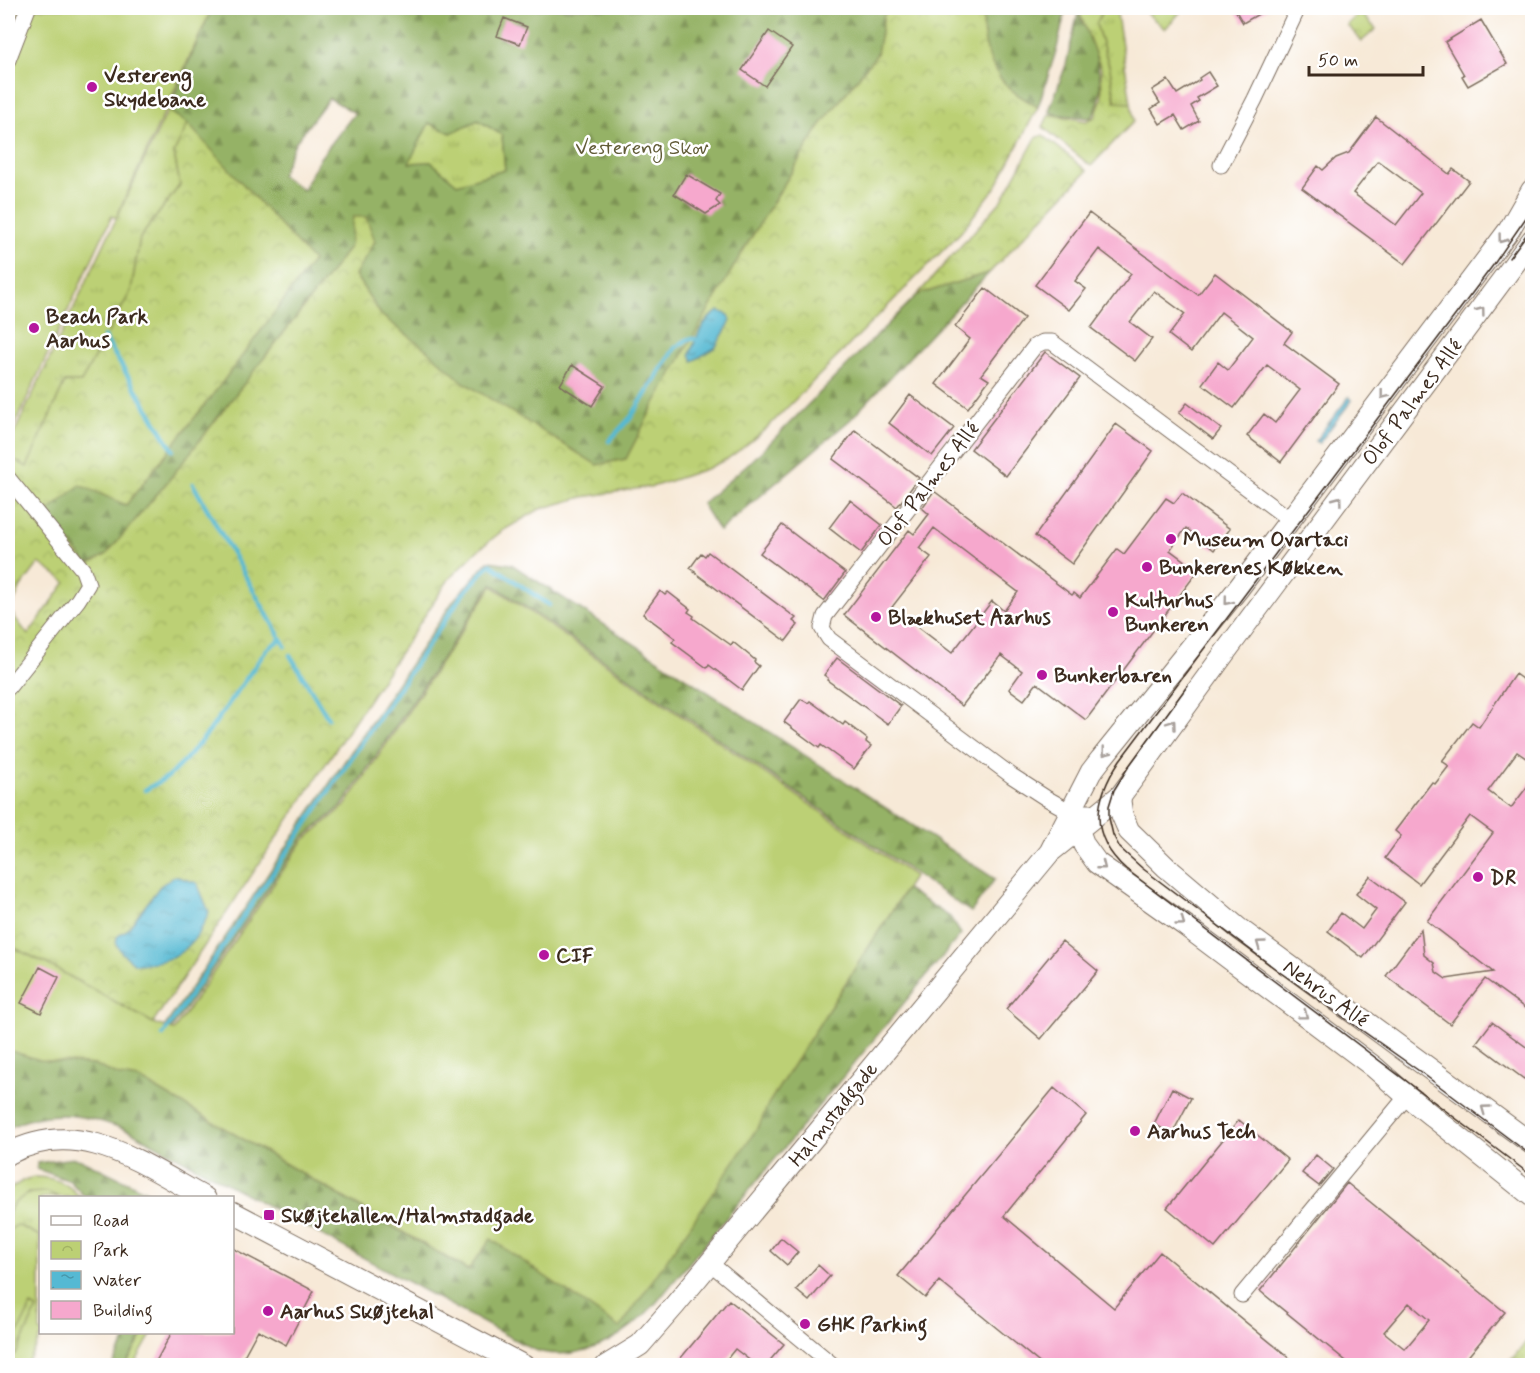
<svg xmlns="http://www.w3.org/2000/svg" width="1540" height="1373" viewBox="0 0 1540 1373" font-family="Mynerve,sans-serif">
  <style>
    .grass { fill: url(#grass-tufts); stroke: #7c7d49; stroke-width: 1.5 }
    .forest { fill: url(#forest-firs); stroke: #686e42; stroke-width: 1.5; fill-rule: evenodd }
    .park { fill: url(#park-crowns); stroke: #7c7d49; stroke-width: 1.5; fill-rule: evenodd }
    .pitch { fill: #bcd074; stroke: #7c7d49; stroke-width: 1.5 }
    .water { fill: url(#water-ripples); stroke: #487278; stroke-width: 1.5 }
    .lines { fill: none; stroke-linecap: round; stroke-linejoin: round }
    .stream { stroke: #55b9d3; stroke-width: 4.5 }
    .building { fill: #f6a8cd; fill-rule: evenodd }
    .street-casing { stroke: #7d6d5f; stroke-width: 17 }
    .secondary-casing { stroke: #7d6d5f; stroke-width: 23 }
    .street { stroke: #fff; stroke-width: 15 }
    .secondary { stroke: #fff; stroke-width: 21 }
    .tram { stroke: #3b2a1e; stroke-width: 1.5 }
    .oneway { stroke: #a79f9a }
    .poi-dot { fill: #b5179e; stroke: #fff; stroke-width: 2 }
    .labels { text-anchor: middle; stroke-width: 5; stroke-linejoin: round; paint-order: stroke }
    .poi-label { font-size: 21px; font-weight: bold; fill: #3b2a1e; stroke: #fff; text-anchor: start }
    .park-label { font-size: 21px; fill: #625c38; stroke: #fff }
    .street-label { font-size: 21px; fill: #3b2a1e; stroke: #fff }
  </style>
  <defs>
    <pattern id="grass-tufts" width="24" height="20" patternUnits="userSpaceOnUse" patternTransform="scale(1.5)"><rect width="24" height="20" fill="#bcd074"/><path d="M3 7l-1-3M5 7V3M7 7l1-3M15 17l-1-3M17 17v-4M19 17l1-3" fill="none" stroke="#a2b364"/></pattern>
    <pattern id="forest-firs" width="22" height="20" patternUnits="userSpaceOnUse" patternTransform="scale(1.5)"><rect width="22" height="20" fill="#95b266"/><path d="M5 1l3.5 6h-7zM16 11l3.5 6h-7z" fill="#7b9153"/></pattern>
    <pattern id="park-crowns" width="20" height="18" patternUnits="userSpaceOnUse" patternTransform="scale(1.5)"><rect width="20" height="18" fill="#bcd074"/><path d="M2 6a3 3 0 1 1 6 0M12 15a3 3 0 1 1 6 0" fill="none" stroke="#a2b364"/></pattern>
    <pattern id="water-ripples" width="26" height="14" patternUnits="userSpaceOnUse" patternTransform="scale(1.5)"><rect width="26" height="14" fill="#55b9d3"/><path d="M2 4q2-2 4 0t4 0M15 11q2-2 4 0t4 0" fill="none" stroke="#4897ab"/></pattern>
  </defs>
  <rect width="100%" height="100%" fill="#fff"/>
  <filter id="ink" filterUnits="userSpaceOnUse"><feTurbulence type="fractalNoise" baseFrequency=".0167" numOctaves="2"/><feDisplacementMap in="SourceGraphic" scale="12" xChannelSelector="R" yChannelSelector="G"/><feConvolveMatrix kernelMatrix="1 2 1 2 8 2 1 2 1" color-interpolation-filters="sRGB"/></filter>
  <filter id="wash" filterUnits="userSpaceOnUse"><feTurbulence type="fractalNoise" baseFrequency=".008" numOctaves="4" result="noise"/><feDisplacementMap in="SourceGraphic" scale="24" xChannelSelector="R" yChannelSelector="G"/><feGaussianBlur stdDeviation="1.35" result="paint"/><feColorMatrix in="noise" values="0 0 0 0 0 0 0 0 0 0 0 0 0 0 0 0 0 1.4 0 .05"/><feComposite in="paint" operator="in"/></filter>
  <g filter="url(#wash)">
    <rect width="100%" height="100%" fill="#f7e9d7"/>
    <path class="grass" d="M1104 8H1116L1131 103H1116L1110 69 1096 24Z
      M168 110 188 124 174 153 180 185 140 238 131 291 81 382H65L27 468 8 456V446Z
      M478 120 502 135 505 170 457 184 431 162 408 163 429 123 451 133Z
      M37 1191 47 1192 59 1197 40 1198V1236L17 1225 8 1231C7 1207 13 1197 37 1191Z
      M31 1306 37 1309 17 1352 8 1360V1330L11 1332Z
      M144 1333H152L134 1365 125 1366Z
      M1532 1335V1365H1507Z"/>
    <path class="forest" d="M212 8H889L884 15 877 54 820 126 740 256 654 405 626 459 596 465 463 382 427 350 381 315 355 275 375 241 353 217 350 246 332 271 169 480 106 555 88 565 45 514 80 485 221 384 188 124 168 110ZM329 98 355 113 320 158 303 190 281 175 295 143ZM478 120 502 135 505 170 457 184 431 162 409 163 429 123 451 133Z
      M985 8H1066L1057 48 1038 107C1027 101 1016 95 1007 86 988 67 979 33 985 8Z
      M1078 13C1093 39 1111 90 1092 117L1087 118 1054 114 1049 111 1066 65Z
      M990 272 850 420 719 531 702 504 759 454 917 295Z
      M488 561 511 564 995 879 971 912 492 584 342 806 302 839 172 1028 165 1026 454 600Z
      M906 889 950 917 961 934 656 1303C626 1336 588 1361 541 1352 532 1350 524 1344 515 1340L130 1131C87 1115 51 1106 8 1128V1050L40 1060 95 1065 120 1076 140 1079 467 1270 490 1238 620 1328 768 1104Z
      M74 1158 84 1161 154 1195 153 1198 85 1197 70 1181 37 1169V1163Z
      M130 1333H144L125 1365H112Z"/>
    <path class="park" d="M889 8H985C979 33 988 67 1007 86 1016 95 1027 101 1038 107L997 185 961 232 767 428 745 446 727 459 706 469 655 486 583 497 540 509 502 531 477 551 449 579 153 1023 49 965 8 945V456L27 467 65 382H81L131 291 140 238 180 185 174 153 188 124 313 261 221 384 126 505 80 485 45 514 88 565 106 555 169 480 332 271 350 246 353 217H366L375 241 355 275 381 315 427 350 463 382 597 465 626 459 654 405 740 256 820 126 877 54 884 15ZM39 563 66 582 28 635 10 611 21 587Z
      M1078 8H1104L1096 24 1110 69 1115 102 1131 103 1134 121 1091 166 1043 127 1049 114 1086 121 1095 117 1102 98 1101 69Z
      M1360 12 1376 29 1362 41 1347 25Z
      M1043 135 1087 171 990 272 917 295 1002 200 1036 138Z"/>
    <path class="pitch" d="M21 8H212L116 218 112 216 8 439V161L11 144 8 132V42Z
      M1141 8H1184L1165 29Z
      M492 586 914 876 768 1104 760 1124 620 1328 491 1239 468 1270 140 1079 120 1076 95 1065 40 1060 8 1050V945L49 965 153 1023 174 1030 303 841 345 806Z
      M34 1177C53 1177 67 1182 80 1197H59L47 1192 28 1193 12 1205 8 1215V1190L24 1180Z
      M17 1225 40 1236V1332L43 1333 26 1364 8 1365V1360L17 1352 37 1309 31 1306 19 1331 11 1332 8 1330V1231Z"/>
    <path class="water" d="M719 311 729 315 731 321 715 348 693 361 690 354C696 338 702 320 719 311Z
      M1349 397 1352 400 1319 443 1315 441Z
      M175 876 197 883 209 912C195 948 175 964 135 964L122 953 116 944 117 937 128 929 160 886Z"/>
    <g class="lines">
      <path class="stream" d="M104 337 173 450
        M609 441 631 417 675 348 688 339H695
        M193 484 285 646
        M290 655 328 718
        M145 790 169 776 185 760 208 733 267 649 281 639
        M163 1035 462 595 490 564 549 605"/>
    </g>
    <g id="blocks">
      <path class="building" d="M1234 8H1269L1243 23Z
        M504 18 527 27 520 44 497 36Z
        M1481 20 1507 64 1468 86 1462 76 1464 75 1445 42Z
        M769 31 792 47 765 86 742 70Z
        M1208 72 1217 86 1197 98 1199 101 1191 106 1199 121 1184 130 1175 115 1160 124 1151 109 1160 103 1152 90 1168 80 1177 94 1200 80 1199 78Z
        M1376 117 1449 174 1453 169 1469 181 1405 264 1302 188 1318 166 1323 170 1336 158 1349 153ZM1378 161 1421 193 1396 225 1353 193Z
        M686 174 720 194 716 201 720 205 706 214 674 194Z
        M1089 213 1198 295 1215 273 1292 332 1284 343 1339 384 1281 462 1247 436 1264 414 1275 423 1300 390 1267 365 1234 408 1202 384 1218 362 1228 370 1253 337 1221 312 1191 352 1169 335 1185 314 1154 291 1130 322 1152 339 1135 361 1091 328 1131 274 1099 249 1075 281 1086 289 1069 310 1035 285Z
        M985 288 1024 318 981 375 989 380 968 408 936 384 970 339 955 327Z
        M1045 352 1080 378 1006 476 971 449Z
        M572 365 605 386 592 406 560 385Z
        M910 395 954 428 932 456 889 423Z
        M1187 403 1221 429 1213 439 1179 413Z
        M1116 424 1153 451 1072 564 1035 536Z
        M855 430 919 478 897 507 833 459Z
        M934 491 1072 595 1074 593 1080 598 1117 549 1124 554 1166 498 1174 503 1182 493 1230 529 1214 550 1186 528 1170 550 1198 571 1086 720 1037 683 1024 700 1009 689 1022 671 1001 655 962 706 844 615 909 530 914 534 929 514 922 508ZM934 528 1018 592 1004 611 992 601 952 653 892 607 931 557 919 548Z
        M850 500 882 525 861 553 829 528Z
        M782 525 845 573 824 601 760 553Z
        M708 552 796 618 793 621 798 625 786 641 694 572 695 571 690 568 701 553 705 556Z
        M660 591 665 595 668 592 690 609 688 612 694 616 693 618 731 645 733 642 755 660 754 662 759 666 742 690 709 665 707 668 672 642 675 638 643 614Z
        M837 658 901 706 888 724 827 680 828 678 824 675Z
        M1515 674 1533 687V763L1517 752 1488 791 1511 808 1533 779V1014L1485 979 1450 1024 1386 976 1421 929 1424 955 1434 963 1436 972 1446 979 1493 972 1427 921 1493 833 1470 816 1419 884 1385 858 1401 836 1395 831 1432 782 1435 784 1449 766 1442 761 1472 722 1479 727Z
        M801 699 808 703 810 701 843 725 845 722 867 739 866 742 871 746 854 769 821 745 819 748 784 722Z
        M1370 876 1405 902 1363 958 1328 931 1341 913 1362 929 1376 910 1356 894Z
        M1062 941 1098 971 1041 1039 1006 1009Z
        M40 967 59 977 41 1013 21 1003Z
        M1492 1022 1533 1052V1084L1525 1078 1524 1079 1476 1043Z
        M1054 1088 1086 1115 1004 1216 1114 1308 1160 1252 1298 1365H1042L939 1281 925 1298 898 1276Z
        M1172 1088 1191 1098 1172 1134 1154 1124Z
        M1239 1120 1288 1160 1215 1248 1167 1208Z
        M1316 1155 1333 1169 1319 1186 1302 1173Z
        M1347 1183 1505 1312 1461 1365H1351L1260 1291ZM1409 1303 1429 1320 1405 1349 1384 1332Z
        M781 1238 798 1252 787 1265 771 1251Z
        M232 1248 314 1291 286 1345 258 1330 239 1365H154L172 1332H232Z
        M818 1265 830 1276 809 1301 796 1290Z
        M729 1300 784 1344 766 1365H756L735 1349 722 1365H675Z"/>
    </g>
  </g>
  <g filter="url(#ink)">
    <use href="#blocks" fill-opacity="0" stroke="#7d6d5f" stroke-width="1.5"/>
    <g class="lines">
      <defs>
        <path id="street" d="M8 60 28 8
          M1221 165 1255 99 1298 8
          M8 478 83 570 88 584 78 600 8 688
          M1101 812H1071L1046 798 1012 776 829 639 822 628 825 616 1035 346 1043 342H1052L1290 520
          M710 1263 834 1366
          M1242 1295 1407 1096"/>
        <path id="secondary" d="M1532 240 1229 647 1138 772 1121 795 1120 801 1122 815 1129 831 1166 867 1238 928 1532 1144
          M1074 818 1084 845 1097 863 1186 926 1374 1067 1407 1096 1532 1196
          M1050 852 1091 772 1101 759 1238 589 1509 230 1532 190
          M8 1154C80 1115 142 1164 205 1198
          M232 1212 524 1366
          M606 1366 640 1345 675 1305 1050 852 1121 795"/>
      </defs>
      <use href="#street" class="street-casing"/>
      <use href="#secondary" class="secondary-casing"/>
      <use href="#street" class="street"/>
      <use href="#secondary" class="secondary"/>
      <path class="tram" d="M1532 209 1494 264 1120 760C1094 799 1088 835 1126 869L1532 1176
        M1509 258 1532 227
        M1188 685 1129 766 1114 790 1109 806V818L1113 835 1120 848 1142 868 1281 973 1422 1073 1532 1156"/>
    </g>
    <defs><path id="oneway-chevron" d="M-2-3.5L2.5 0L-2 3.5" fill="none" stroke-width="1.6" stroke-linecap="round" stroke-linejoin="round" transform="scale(1.5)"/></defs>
    <g class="oneway">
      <use href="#oneway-chevron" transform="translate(1502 239) rotate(127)"/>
      <use href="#oneway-chevron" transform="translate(1481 311) rotate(-53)"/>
      <use href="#oneway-chevron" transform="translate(1384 395) rotate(128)"/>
      <use href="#oneway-chevron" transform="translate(1338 500) rotate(-53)"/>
      <use href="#oneway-chevron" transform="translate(1228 601) rotate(129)"/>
      <use href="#oneway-chevron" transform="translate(1172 724) rotate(-54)"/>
      <use href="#oneway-chevron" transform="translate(1106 752) rotate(128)"/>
      <use href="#oneway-chevron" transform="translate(1102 866) rotate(38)"/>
      <use href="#oneway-chevron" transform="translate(1181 922) rotate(36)"/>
      <use href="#oneway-chevron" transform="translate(1260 944) rotate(-144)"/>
      <use href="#oneway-chevron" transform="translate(1304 1015) rotate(37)"/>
      <use href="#oneway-chevron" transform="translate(1485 1109) rotate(-144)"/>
    </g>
  </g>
  <g class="poi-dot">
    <circle cx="92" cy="87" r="6"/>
    <circle cx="34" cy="328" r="6"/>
    <circle cx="1171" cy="539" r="6"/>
    <circle cx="1147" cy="567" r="6"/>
    <circle cx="1113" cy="612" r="6"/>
    <circle cx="876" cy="617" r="6"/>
    <circle cx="1042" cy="675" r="6"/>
    <circle cx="1478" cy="877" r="6"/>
    <circle cx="544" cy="955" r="6"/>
    <circle cx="1135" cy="1131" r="6"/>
    <rect x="263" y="1209" width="12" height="12" rx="3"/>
    <circle cx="268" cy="1311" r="6"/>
    <circle cx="805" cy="1324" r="6"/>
  </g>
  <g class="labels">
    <g class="poi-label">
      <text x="104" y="82">Vestereng<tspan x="104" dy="24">Skydebane</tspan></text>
      <text x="46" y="323">Beach Park<tspan x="46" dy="24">Aarhus</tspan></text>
      <text x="1183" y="546">Museum Ovartaci</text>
      <text x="1159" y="574">Bunkerenes Køkken</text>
      <text x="1125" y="607">Kulturhus<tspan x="1125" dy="24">Bunkeren</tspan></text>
      <text x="888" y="624">Blækhuset Aarhus</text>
      <text x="1054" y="682">Bunkerbaren</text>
      <text x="1490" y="884">DR</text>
      <text x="556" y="962">CIF</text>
      <text x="1147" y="1138">Aarhus Tech</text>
      <text x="281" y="1222">Skøjtehallen/Halmstadgade</text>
      <text x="280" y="1318">Aarhus Skøjtehal</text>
      <text x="817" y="1331">GHK Parking</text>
    </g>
    <g class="park-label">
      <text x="642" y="154">Vestereng Skov</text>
    </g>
    <g class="street-label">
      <text transform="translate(1412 402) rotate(-53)" y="7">Olof Palmes Allé</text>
      <text transform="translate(928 484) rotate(-52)" y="7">Olof Palmes Allé</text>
      <text transform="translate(1326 993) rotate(36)" y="7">Nehrus Allé</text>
      <text transform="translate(833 1114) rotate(-51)" y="7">Halmstadgade</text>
    </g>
  </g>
  <rect width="1540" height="1373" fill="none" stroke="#fff" stroke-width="30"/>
  <rect x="39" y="1196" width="195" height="138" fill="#ffffff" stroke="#b1aaa5" stroke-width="1.5"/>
  <rect x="51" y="1216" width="30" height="9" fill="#ffffff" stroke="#b1aaa5" stroke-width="1.5"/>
  <text x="93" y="1226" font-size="18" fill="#3b2a1e">Road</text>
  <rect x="51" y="1241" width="30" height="18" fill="url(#park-crowns)" stroke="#b1aaa5" stroke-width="1.5"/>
  <text x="93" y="1256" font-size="18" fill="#3b2a1e">Park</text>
  <rect x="51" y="1271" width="30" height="18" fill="url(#water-ripples)" stroke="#b1aaa5" stroke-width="1.5"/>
  <text x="93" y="1286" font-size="18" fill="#3b2a1e">Water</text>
  <rect x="51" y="1301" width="30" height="18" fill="#f6a8cd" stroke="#b1aaa5" stroke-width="1.5"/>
  <text x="93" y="1316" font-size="18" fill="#3b2a1e">Building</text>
  <path d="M1309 66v9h114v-9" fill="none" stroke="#3b2a1e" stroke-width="3"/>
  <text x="1318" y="66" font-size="18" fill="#3b2a1e" stroke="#ffffff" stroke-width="4.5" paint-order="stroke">50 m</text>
</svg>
